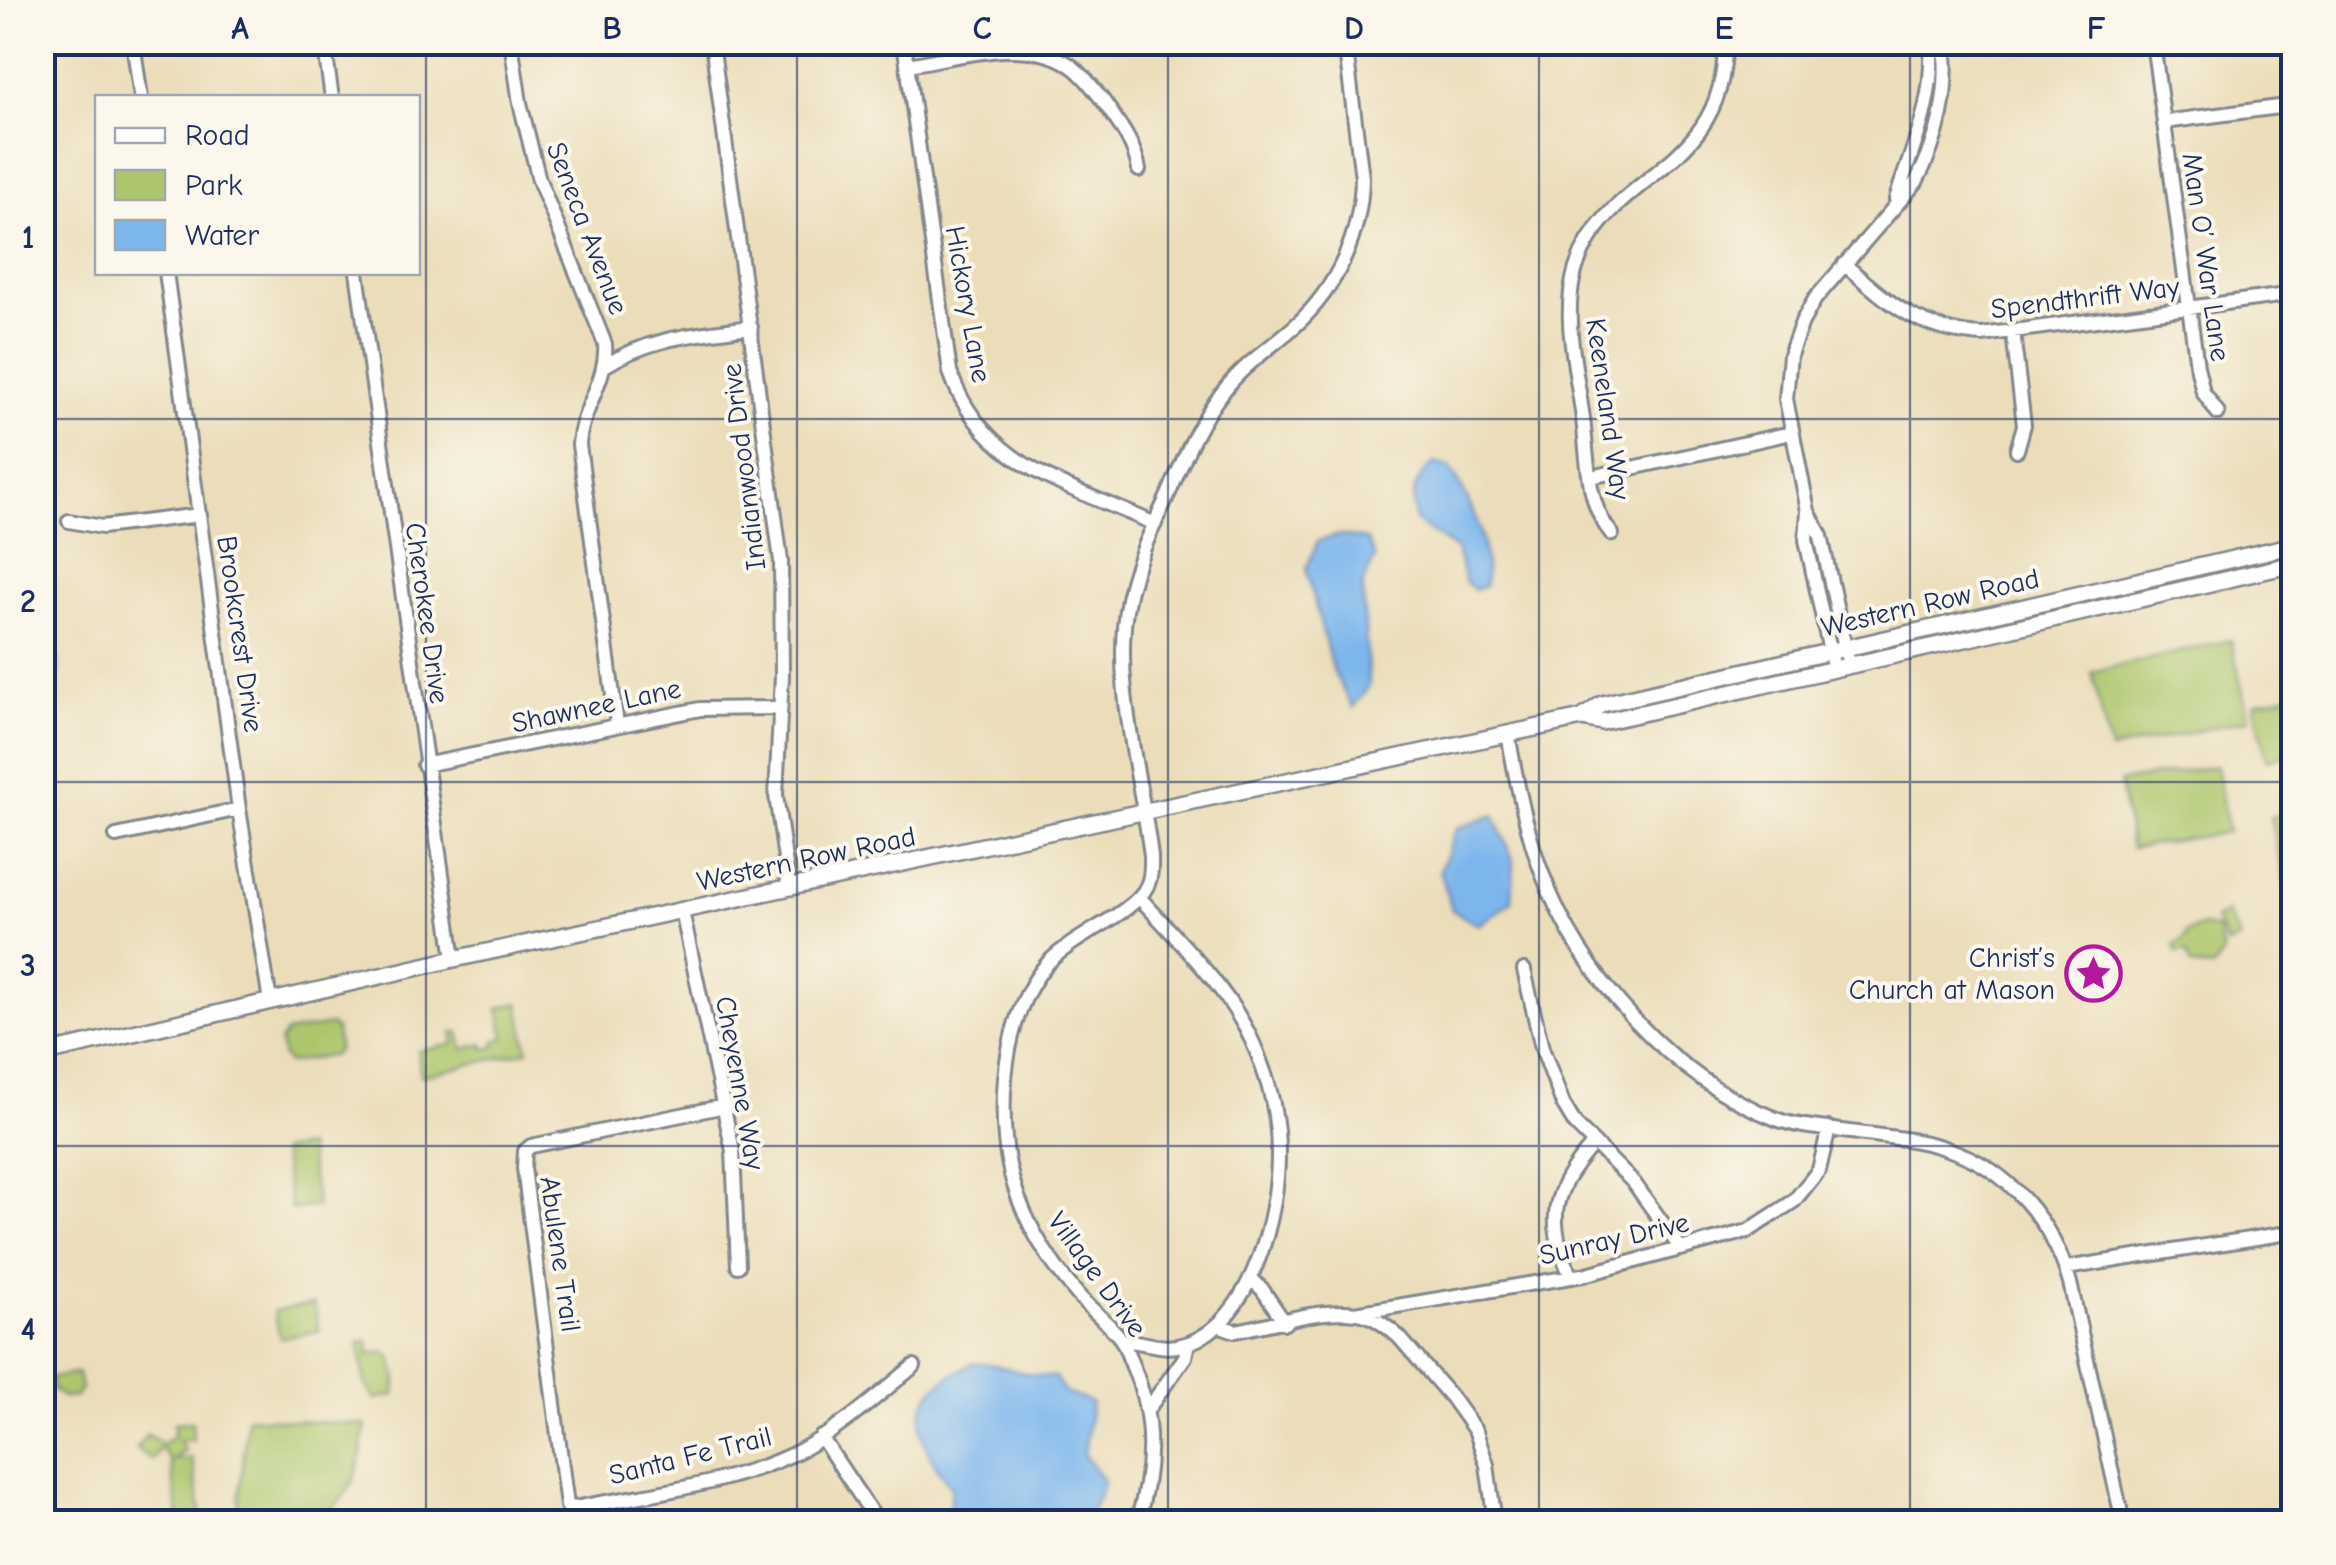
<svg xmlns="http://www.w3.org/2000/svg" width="2336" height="1565" viewBox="0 0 2336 1565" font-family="'Comic Neue',sans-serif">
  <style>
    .green { fill: #adc66c; stroke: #647a65; stroke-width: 2.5 }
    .water { fill: #7bb6ec; stroke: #4b72a5; stroke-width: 2.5 }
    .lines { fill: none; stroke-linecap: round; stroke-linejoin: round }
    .stream { stroke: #7bb6ec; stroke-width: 4 }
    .minor-casing { stroke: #83868c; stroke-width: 18 }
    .tertiary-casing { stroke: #83868c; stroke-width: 20 }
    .minor { stroke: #fff; stroke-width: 12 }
    .tertiary { stroke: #fff; stroke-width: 15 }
    .grid { fill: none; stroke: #1b2f5e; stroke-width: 2.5; stroke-opacity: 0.55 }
    .labels { text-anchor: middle; stroke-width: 8; stroke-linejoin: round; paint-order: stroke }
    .street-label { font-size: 28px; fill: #1b2f5e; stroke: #fbf7ec }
    .poi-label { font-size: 28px; fill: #1b2f5e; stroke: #fbf7ec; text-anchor: end }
    .neatline { fill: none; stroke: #1b2f5e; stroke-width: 4 }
    .grid-label { font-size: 32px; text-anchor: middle; font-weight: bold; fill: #1b2f5e }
  </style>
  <rect width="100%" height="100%" fill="#fbf7ec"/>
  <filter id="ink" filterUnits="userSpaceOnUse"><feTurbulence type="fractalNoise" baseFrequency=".01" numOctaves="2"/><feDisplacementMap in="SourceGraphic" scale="20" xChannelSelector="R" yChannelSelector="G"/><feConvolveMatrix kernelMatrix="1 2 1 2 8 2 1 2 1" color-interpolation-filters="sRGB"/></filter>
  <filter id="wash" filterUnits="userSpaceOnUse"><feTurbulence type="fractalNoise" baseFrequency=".0048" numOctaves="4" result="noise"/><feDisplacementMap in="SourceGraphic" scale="40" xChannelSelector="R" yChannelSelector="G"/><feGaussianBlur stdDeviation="2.25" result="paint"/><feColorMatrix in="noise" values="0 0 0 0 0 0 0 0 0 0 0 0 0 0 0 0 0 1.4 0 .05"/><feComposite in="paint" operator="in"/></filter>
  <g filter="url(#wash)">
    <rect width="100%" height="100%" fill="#ebddb9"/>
    <path class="green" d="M2231 640 2249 719 2110 751 2092 672Z
      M2293 694V754L2267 760 2254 703Z
      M2216 766 2228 832 2131 848 2120 782Z
      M2293 812H2294L2293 917 2270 817Z
      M2227 913 2240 939 2227 945 2215 919Z
      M2202 926 2217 929 2223 953 2213 968 2191 966 2186 952 2176 953 2174 945 2184 940 2186 933Z
      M519 1003 528 1051 421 1076 418 1051 454 1044 452 1034 459 1032 463 1049 483 1044 485 1049 496 1047 495 1041 505 1038 499 1008Z
      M330 1025 336 1030 338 1048 334 1055 289 1063 283 1058 280 1042 286 1033Z
      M307 1147 317 1206 291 1210 281 1151Z
      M314 1304 319 1331 280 1338 274 1311Z
      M368 1341 370 1354 384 1352 391 1356 397 1376 395 1395 375 1399 365 1383 359 1342Z
      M78 1373 81 1389 75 1397 64 1398 53 1390 51 1378Z
      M247 1417 366 1425C358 1475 356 1489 318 1522H237Z
      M192 1422 193 1440 179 1441 185 1451 173 1460 192 1458 202 1518 180 1522 170 1461 161 1447 152 1460 136 1449 147 1434 162 1444 174 1436V1423Z"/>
    <path class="water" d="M1434 463 1450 467C1472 504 1490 542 1485 586L1474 590 1465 581 1457 550 1415 521C1412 492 1412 483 1434 463Z
      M1339 535 1367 540 1375 558 1362 585 1369 686 1353 708 1333 671 1306 569 1318 541Z
      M1494 815 1514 862 1512 901 1479 925 1452 910 1440 870 1457 828Z
      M972 1363C1002 1362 1026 1378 1055 1377L1065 1393 1091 1402 1084 1455 1104 1481 1088 1522 947 1521 952 1489C931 1460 905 1424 933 1390 942 1379 960 1371 972 1363Z"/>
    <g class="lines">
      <path class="stream" d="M42 623 59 661 56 691 42 740"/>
    </g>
  </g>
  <g filter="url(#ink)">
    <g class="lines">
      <defs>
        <path id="minor" d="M133 42 141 98
          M324 42 332 98
          M511 42 520 103 539 180 605 344C608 380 581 409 579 445L617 725
          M712 42 781 561 782 676 776 795 789 888
          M904 42 950 372C983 468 1072 486 1155 524
          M2153 42 2197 366 2203 392 2218 413
          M907 65C955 58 1023 36 1067 63 1083 73 1093 88 1104 102 1119 124 1135 144 1139 170
          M2164 122 2294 105
          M1896 199C1914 143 1934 104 1931 42
          M1844 264C1889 303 1919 331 1982 335L2294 294
          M166 272 239 809 270 1001
          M357 272 454 959
          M2013 333 2024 425 2017 450
          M603 367C649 337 698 334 751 327
          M1591 477 1791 433
          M1809 513 1821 536 1847 657
          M69 521 102 527 200 515
          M1612 534C1586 505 1588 457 1583 419 1577 371 1561 315 1576 268 1609 168 1726 174 1725 42
          M1834 670 1806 540 1808 511 1786 399 1790 355 1802 322 1815 299 1916 182C1939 140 1950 90 1944 42
          M1508 733C1515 775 1527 834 1542 873 1580 976 1673 1079 1776 1119 1800 1128 1832 1129 1858 1133 1888 1137 1918 1139 1947 1149 2009 1168 2053 1223 2070 1283L2123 1522
          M424 765 700 709 779 708
          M116 836 239 809
          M682 911 733 1151 738 1266
          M1524 970 1542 1048 1563 1104 1575 1124 1634 1183 1681 1249
          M725 1106 531 1146 525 1151 524 1168 567 1506 575 1508C650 1493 733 1485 801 1450 842 1428 878 1395 914 1366
          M2066 1268 2294 1232
          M1571 1276C1545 1219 1552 1191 1593 1144
          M1250 1278 1262 1289 1285 1323
          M1355 1313 1583 1275 1748 1231 1794 1201 1819 1170 1829 1128
          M1221 1326 1235 1331C1271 1325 1332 1304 1366 1315 1379 1320 1389 1328 1399 1337L1451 1397 1476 1432 1487 1465 1495 1522
          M1122 1340C1147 1342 1164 1352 1189 1343 1252 1319 1279 1214 1278 1152 1278 1120 1270 1085 1258 1055 1235 994 1182 945 1139 897
          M1148 1409 1185 1357 1188 1343
          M821 1437 875 1518
          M1137 1522C1153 1470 1155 1417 1133 1367 1129 1358 1126 1347 1121 1339 1109 1323 1091 1310 1078 1295 1040 1251 1010 1198 1005 1139 1000 1083 1008 1010 1046 965 1070 937 1134 914 1147 886 1152 876 1151 866 1151 856 1141 775 1111 680 1128 599 1135 563 1153 527 1169 493 1184 459 1198 423 1222 393 1242 366 1270 348 1295 326 1337 288 1361 235 1362 178L1345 42
          M1759 1522 1765 1521"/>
        <path id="tertiary" d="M1582 718 1602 722 2294 564
          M42 1054 454 959 1582 718 1602 704 2294 545"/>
      </defs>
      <use href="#minor" class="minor-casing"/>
      <use href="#tertiary" class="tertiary-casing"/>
      <use href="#minor" class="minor"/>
      <use href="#tertiary" class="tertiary"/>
    </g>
  </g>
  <path class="grid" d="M426 42V1522M797 42V1522M1168 42V1522M1539 42V1522M1910 42V1522M42 419H2294M42 782H2294M42 1146H2294"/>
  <defs>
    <symbol id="sight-ring" viewBox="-11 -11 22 22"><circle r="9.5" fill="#fbf7ec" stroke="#b5179e" stroke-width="1.5"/><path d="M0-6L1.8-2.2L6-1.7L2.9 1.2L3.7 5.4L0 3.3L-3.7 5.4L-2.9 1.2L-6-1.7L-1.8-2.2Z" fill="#b5179e"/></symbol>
  </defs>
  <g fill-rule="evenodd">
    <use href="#sight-ring" x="2062" y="942" width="63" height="63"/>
  </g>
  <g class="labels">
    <g class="street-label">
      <text transform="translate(588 228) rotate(69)" y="10">Seneca Avenue</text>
      <text transform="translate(2207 257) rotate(82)" y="10">Man O’ War Lane</text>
      <text transform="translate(2085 297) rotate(-7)" y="10">Spendthrift Way</text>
      <text transform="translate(969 304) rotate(80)" y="10">Hickory Lane</text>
      <text transform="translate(1609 409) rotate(82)" y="10">Keeneland Way</text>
      <text transform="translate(743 467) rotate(-97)" y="10">Indianwood Drive</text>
      <text transform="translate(1930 602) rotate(-13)" y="10">Western Row Road</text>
      <text transform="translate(428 613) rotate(82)" y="10">Cherokee Drive</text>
      <text transform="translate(241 634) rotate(82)" y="10">Brookcrest Drive</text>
      <text transform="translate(596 705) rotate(-12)" y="10">Shawnee Lane</text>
      <text transform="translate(806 858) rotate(-12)" y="10">Western Row Road</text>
      <text transform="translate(741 1083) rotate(80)" y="10">Cheyenne Way</text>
      <text transform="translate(1614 1238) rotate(-13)" y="10">Sunray Drive</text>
      <text transform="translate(561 1254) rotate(82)" y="10">Abulene Trail</text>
      <text transform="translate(1098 1274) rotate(54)" y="10">Village Drive</text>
      <text transform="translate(690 1455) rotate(-14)" y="10">Santa Fe Trail</text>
    </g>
    <g class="poi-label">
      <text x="2055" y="967">Christ’s<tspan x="2055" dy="32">Church at Mason</tspan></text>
    </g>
  </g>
  <rect width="2336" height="1565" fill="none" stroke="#fbf7ec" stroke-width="110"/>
  <rect x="95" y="95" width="325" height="180" fill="#fbf7ec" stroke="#a1a7b3" stroke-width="2.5"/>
  <rect x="115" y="128" width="50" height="15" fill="#ffffff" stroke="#a1a7b3" stroke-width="2.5"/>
  <text x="185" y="145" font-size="30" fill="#1b2f5e">Road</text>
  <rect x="115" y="170" width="50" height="30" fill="#adc66c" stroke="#a1a7b3" stroke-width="2.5"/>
  <text x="185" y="195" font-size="30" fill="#1b2f5e">Park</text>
  <rect x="115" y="220" width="50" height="30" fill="#7bb6ec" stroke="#a1a7b3" stroke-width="2.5"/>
  <text x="185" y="245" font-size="30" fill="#1b2f5e">Water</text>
  <rect x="55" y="55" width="2226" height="1455" class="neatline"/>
  <g class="grid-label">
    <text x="240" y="39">A</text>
    <text x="612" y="39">B</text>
    <text x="982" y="39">C</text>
    <text x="1354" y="39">D</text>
    <text x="1724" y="39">E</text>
    <text x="2096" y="39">F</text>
    <text x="28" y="248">1</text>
    <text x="28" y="612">2</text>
    <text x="28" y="976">3</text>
    <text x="28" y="1340">4</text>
  </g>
</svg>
